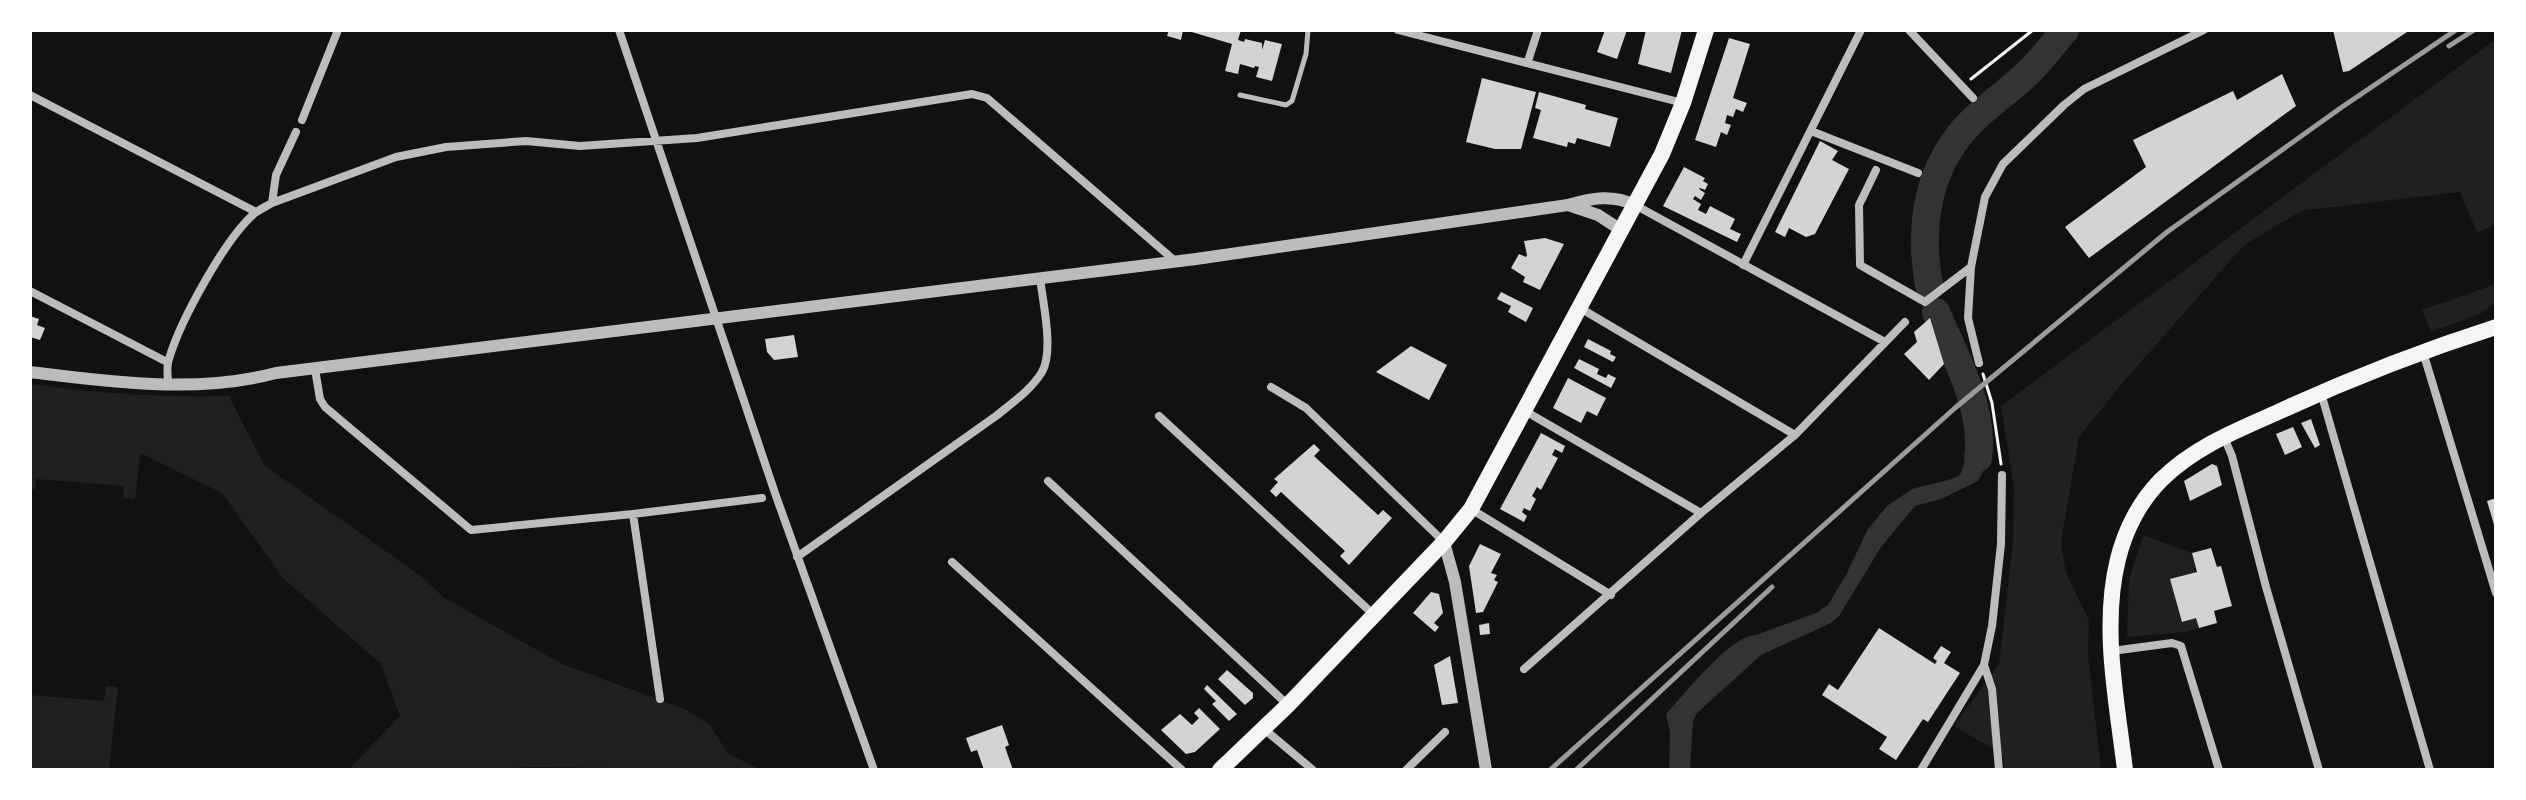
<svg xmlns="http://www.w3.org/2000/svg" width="2526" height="800" viewBox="0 0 2526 800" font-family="'Sofia Sans Condensed',sans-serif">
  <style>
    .green { fill: #202020 }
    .water { fill: #333 }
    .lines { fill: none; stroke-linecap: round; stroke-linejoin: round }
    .river { stroke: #333; stroke-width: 28 }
    .building { fill: #d3d3d3 }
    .path { stroke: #f5f5f5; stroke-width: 3 }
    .service { stroke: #bcbcbc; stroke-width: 5 }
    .minor { stroke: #bcbcbc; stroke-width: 8 }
    .tertiary { stroke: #bcbcbc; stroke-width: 12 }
    .primary { stroke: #f5f5f5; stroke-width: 16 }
    .trunk { stroke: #f5f5f5; stroke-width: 16 }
    .rail { stroke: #9a9a9a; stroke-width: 5 }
  </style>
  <rect width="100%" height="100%" fill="#111"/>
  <path class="green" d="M2051 30H2076L2061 46 2046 38Z
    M2496 39V225L2477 232 2460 192 2307 210 2296 214 2243 246 2119 387 2079 437 2061 542 2066 573 2089 620 2088 655 2101 770H2005L2003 755 1954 726 1999 664 2013 543 2014 487 2001 406Z
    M2496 284V302L2480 314 2431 332 2422 310Z
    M30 384C96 393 162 398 229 396L264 465 421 576 443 597 562 664 685 709 710 725 728 754 762 770 530 767 489 770H348L400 716 381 664 283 578 222 493 140 453 135 499 123 498 124 486 113 485 36 479 35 489H30Z
    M2143 535 2192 553C2200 581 2192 604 2199 628L2185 632 2127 637 2129 580Z
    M106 686 118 687 109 770H30V695L104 701Z"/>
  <path class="water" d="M1983 413C1989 436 1991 461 1978 481L1941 499 1915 506 1881 547 1839 616 1831 623 1761 655 1697 713 1693 721 1690 770H1669L1670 732 1666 714C1686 693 1728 637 1756 635L1816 613 1828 605 1846 575 1868 529 1887 506 1912 489 1952 479 1960 475 1968 453 1965 429Z"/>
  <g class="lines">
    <path class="river" d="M1929 285C1918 224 1928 164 1973 120 1991 103 2011 89 2029 72 2042 59 2053 44 2065 30
      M1936 312C1955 357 1985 408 1978 458"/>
  </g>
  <path class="building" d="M1169 30H1183L1181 40 1167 36Z
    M1185 30H1241L1238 40 1244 42 1245 39 1262 43V50L1265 40 1282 44 1272 81 1256 77 1259 67 1255 66 1254 68 1240 64 1238 74 1225 71 1232 44Z
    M1605 30H1627L1617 59 1597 52Z
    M1646 30H1682L1671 73 1638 64Z
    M2333 30H2410L2349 71 2343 72Z
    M1729 38 1750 44 1733 98 1747 103 1743 112 1736 109 1733 117 1727 115 1725 123 1731 125 1727 135 1721 132 1716 147 1695 140Z
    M2282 74 2296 106 2089 258 2065 227 2146 167 2133 140 2233 91 2237 100Z
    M1482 78 1536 92 1521 149H1495L1466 142Z
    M1539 92 1586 105 1585 109 1618 118 1610 147 1577 138 1575 144 1568 142 1567 147 1533 138 1541 110 1535 108Z
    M1820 141 1838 151 1832 160 1849 169 1815 234 1806 237 1789 228 1785 237 1775 232Z
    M1684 167 1705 178 1703 181 1708 184 1705 190 1700 188 1699 189 1705 193 1701 200 1695 196 1693 199 1701 204 1698 210 1706 214 1710 206 1735 219 1730 229 1741 234 1737 242 1663 206Z
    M1545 238 1564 244 1540 290 1523 282 1525 277 1511 268 1519 254 1526 257 1527 255 1524 241Z
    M1501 292 1533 308 1526 322 1508 312 1511 306 1497 299Z
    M30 316 39 319 37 325 45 328 40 340 30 337Z
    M1930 318 1944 364 1929 380 1904 354 1917 342 1914 332Z
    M794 335 798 357 774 360 767 352 765 339Z
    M1588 339 1611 351 1610 354 1616 357 1613 362 1584 347Z
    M1411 346 1447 365 1429 400 1376 372Z
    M1579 359 1599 369 1597 374 1606 378 1608 374 1616 378 1611 388 1574 368Z
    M1568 378 1606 398 1597 416 1587 411 1581 423 1553 408Z
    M2311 419 2320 445 2315 448 2301 423Z
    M2293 427 2302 447 2285 455 2276 434Z
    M1541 433 1565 446 1562 453 1555 449 1552 455 1558 458 1541 490 1537 487 1532 496 1536 499 1530 511 1524 508 1522 512 1527 516 1524 522 1500 509Z
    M1314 444 1320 450 1314 456 1378 515 1383 510 1392 518 1349 565 1340 556 1345 551 1281 492 1276 497 1270 491 1278 482 1274 479Z
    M2212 464 2217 466 2222 485 2190 501 2184 481Z
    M2496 498V528H2495L2487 501Z
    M1480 544 1501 554 1491 573 1497 575 1494 580 1498 582 1483 612 1476 613 1469 566Z
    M2211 548 2217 567 2221 566 2232 606 2214 611 2217 623 2199 628 2196 618 2182 622 2170 579 2197 572 2192 553Z
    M1431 592 1439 594 1443 613 1434 623 1439 627 1435 632 1413 613Z
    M1489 623 1490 634 1480 635 1479 625Z
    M1879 628 1935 664 1937 661 1933 658 1941 646 1951 652 1944 663 1960 673 1928 722 1923 719 1896 760 1879 749 1887 737 1822 695 1829 684 1838 690Z
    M1450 656 1458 703 1442 705 1434 665Z
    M1227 670 1253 693V698L1245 705 1218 679Z
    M1207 685 1237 714 1229 721 1212 704 1216 701 1204 689Z
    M1199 708 1220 729 1195 752 1186 754 1161 730 1180 714 1192 725 1199 718 1194 713Z
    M1002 725 1009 745 1005 747 1013 770H984L977 750 971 752 966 738Z"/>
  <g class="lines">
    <path class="path" d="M1971 79 2033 30
      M1983 374 1992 403 2001 464"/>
    <path class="service" d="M1240 95 1286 105 1292 101 1306 54 1308 30"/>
    <path class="minor" d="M619 30 776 496 874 770
      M1398 30 1683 103
      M1909 30 1973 98
      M1528 61 1538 30
      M30 95 256 212
      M302 120 338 30
      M1811 131 1918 173
      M1876 170 1859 205 1860 265 1925 302 1971 267
      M272 203 276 175 296 132
      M1635 205 1885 342
      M1743 265 1861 30
      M30 291 167 362
      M1580 308 1795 435
      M2423 352 2496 593
      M1979 363 1968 318 1971 267 1985 197 2003 164 2064 105 2084 89 2204 30
      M315 369 320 399 325 407 471 530 633 514 762 498
      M168 384C168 376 166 366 169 359 180 321 226 237 255 213 260 209 267 206 272 203L396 157 446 147 526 141 580 146 697 138 972 94 987 98 1175 261
      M1271 387 1306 408 1444 542
      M2321 393 2430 770
      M1525 411 1701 513
      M1159 416 1374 615
      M2224 437 2232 456 2266 587 2319 770
      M1048 481 1288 705
      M1471 509 1611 595
      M633 514 660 699
      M797 557 996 416C1012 403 1031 390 1042 372 1054 351 1043 303 1040 278
      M952 562 1182 770
      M2112 651 2172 643 2181 646 2219 770
      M1984 665 1992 689 1999 770
      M1524 669 1701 513 1795 435 1905 322
      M1264 729 1313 770
      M1406 770 1445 732
      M1921 770 1984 665 1992 626 2001 544 2002 475"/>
    <path class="tertiary" d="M1571 206 1598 215 1621 230
      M30 372C110 382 197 394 276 373L1196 259 1568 205C1592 198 1612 194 1635 205
      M1444 542 1455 582 1486 770"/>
    <path class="primary" d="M1220 770 1288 705 1444 542 1471 509 1662 154 1683 103 1706 30"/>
    <path class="trunk" d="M2125 770C2117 702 2101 627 2118 559 2125 530 2140 501 2161 480 2193 448 2235 431 2276 413 2347 380 2421 351 2496 327"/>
    <path class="rail" d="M2449 46 2474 30
      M1550 770 1955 408 2167 232 2342 107 2456 30
      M1576 770 1772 587"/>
  </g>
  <rect width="2526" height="800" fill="none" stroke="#ffffff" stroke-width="64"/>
</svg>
